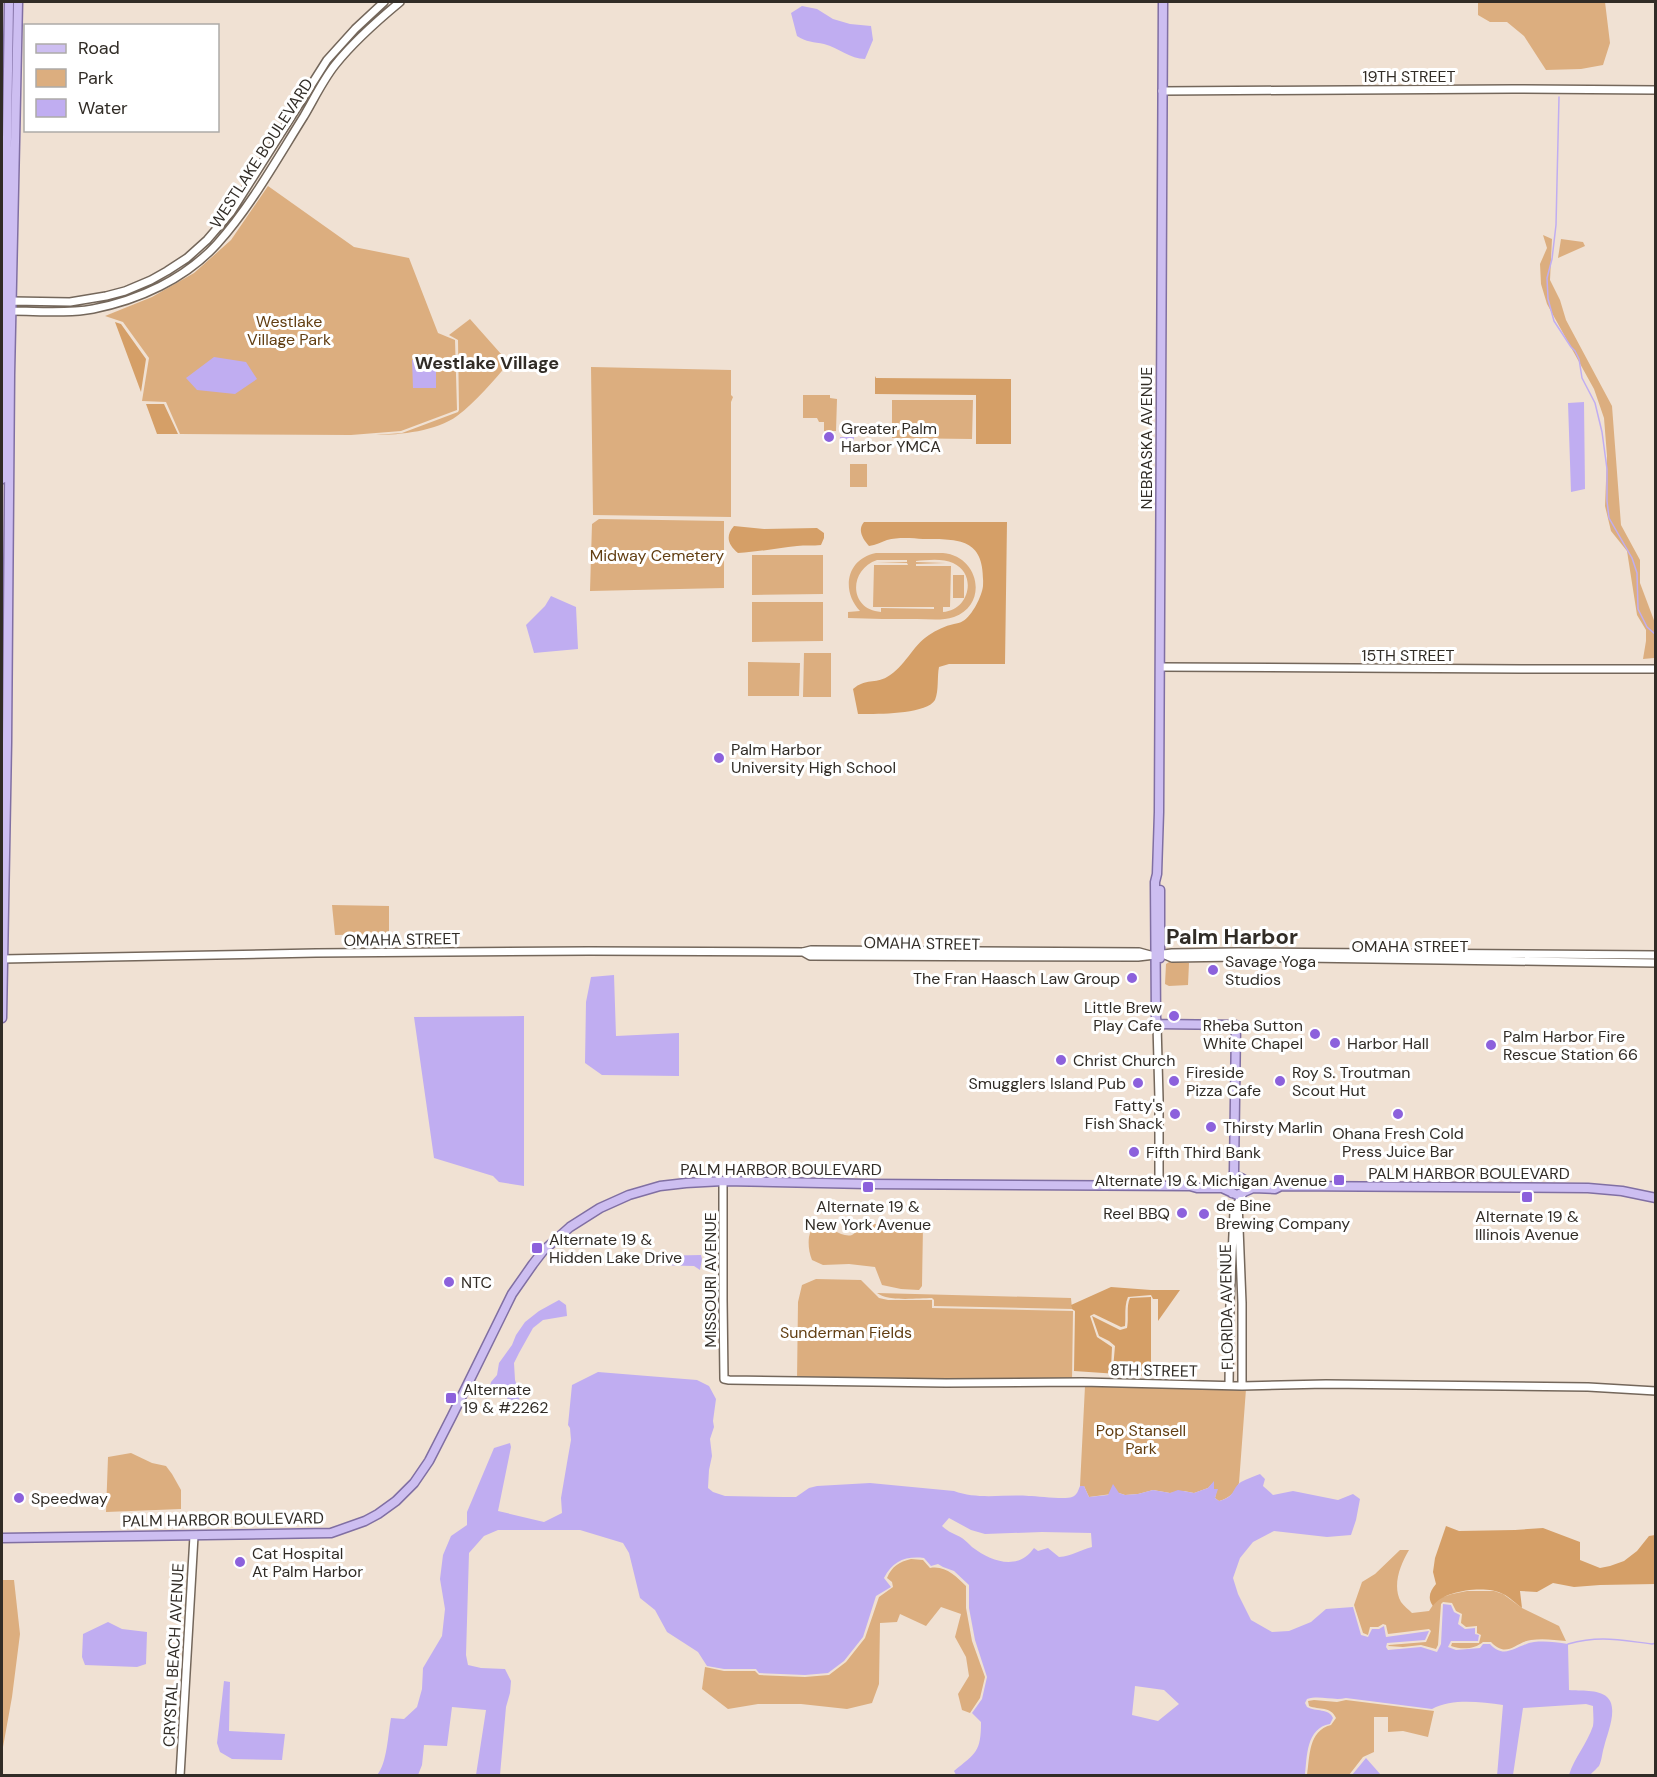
<svg xmlns="http://www.w3.org/2000/svg" width="1657" height="1777" viewBox="0 0 1657 1777" font-family="'DM Sans',sans-serif">
  <style>
    .green { fill: #dcae7f; fill-rule: evenodd }
    .forest { fill: #d59f67 }
    .water { fill: #c0adf1; fill-rule: evenodd }
    .lines { fill: none; stroke-linecap: round; stroke-linejoin: round }
    .stream { stroke: #c0adf1; stroke-width: 1.5 }
    .minor-casing { stroke: #74675b; stroke-width: 10 }
    .major-casing { stroke: #806fa3; stroke-width: 11 }
    .minor { stroke: #fff; stroke-width: 7 }
    .major { stroke: #cdbef1; stroke-width: 8 }
    .poi-dot { fill: #8c61dc; stroke: #fff; stroke-width: 2 }
    .labels { text-anchor: middle; stroke-width: 6; stroke-linejoin: round; paint-order: stroke }
    .street-label { font-size: 16px; fill: #312c26; stroke: #fff }
    .park-label { font-size: 16px; fill: #623e12; stroke: #fff }
    .poi-label { font-size: 16px; fill: #312c26; stroke: #fff; text-anchor: start }
    .neighbourhood-label { font-size: 18px; font-weight: bold; fill: #312c26; stroke: #fff }
    .district-label { font-size: 22px; font-weight: bold; fill: #312c26; stroke: #fff }
  </style>
  <rect width="100%" height="100%" fill="#f0e1d3"/>
  <path class="green" d="M1478 2H1605L1610 43 1603 65 1581 69 1546 70 1524 36 1507 22H1490L1478 15Z
    M268 186 354 247 409 258 438 333 455 340 457 410 401 431 351 435 180 434 166 402 142 401 149 358 123 322 105 316 152 297 194 273 231 240Z
    M1543 235 1552 239 1550 280 1560 300 1566 320 1612 406 1621 525 1640 560V583L1655 623 1654 658 1643 659 1646 641V630L1637 615 1627 551 1611 531 1605 506 1607 456 1604 418 1594 389 1547 304 1541 284 1540 264 1547 248Z
    M1561 239 1583 242 1585 246 1558 258Z
    M470 319 509 363C493 381 476 402 457 416 437 431 400 435 376 435L402 433 458 412 459 410 458 340 449 335Z
    M591 367 731 370V395L733 397 731 402V517L593 515Z
    M803 395H830V398L837 399 836 431H824V422H819L817 418H803Z
    M892 400H973L972 439 892 438Z
    M850 464H867V487H850Z
    M599 519 724 521V588L590 591 592 524Z
    M876 553H943C979 556 989 604 954 617 942 621 929 619 917 619 894 619 871 619 848 618V612L860 611C841 591 846 559 876 553ZM877 560H907V562L877 563H907L908 565H874L873 607H934V609L881 608V612C849 610 848 570 877 560ZM916 561C926 560 943 558 953 563 978 574 969 611 943 612V607H950L951 566H916V564L946 563 916 562Z
    M752 555H823V594L752 595Z
    M953 575H964V598H953Z
    M752 602H823V641L752 642Z
    M804 653H831V697H803Z
    M748 662 800 663 799 696H748Z
    M332 905 389 906V934L335 935Z
    M1169 962 1189 963 1188 985 1169 986 1165 984 1166 964Z
    M920 1222 923 1226 922 1286 919 1290 901 1289 882 1285 875 1267 849 1264 823 1265 812 1260C809 1253 808 1244 809 1237 815 1210 838 1240 852 1235 856 1233 859 1228 863 1226 869 1223 910 1223 920 1222Z
    M816 1279 861 1280 879 1298 888 1300H932V1308L1073 1311 1072 1381 797 1380 798 1302 802 1285Z
    M877 1293 1071 1298 1072 1309 934 1306V1300L932 1298C917 1298 889 1302 877 1293Z
    M1085 1386 1226 1387 1246 1389 1239 1483C1234 1493 1230 1498 1219 1501L1215 1498 1217 1489H1214V1482L1208 1488 1194 1493 1184 1491 1170 1493 1153 1490 1138 1494 1125 1495 1119 1493 1089 1497 1084 1486H1080Z
    M131 1453 152 1463 166 1466 172 1474 181 1490V1509L106 1512 108 1457Z
    M1400 1550H1409C1400 1565 1392 1586 1401 1602 1404 1606 1409 1610 1412 1613L1429 1611 1437 1599 1452 1594 1467 1591H1494L1503 1594 1522 1608 1559 1626 1566 1641C1555 1640 1543 1638 1531 1640 1515 1642 1507 1659 1491 1642H1483C1475 1649 1462 1650 1451 1646L1452 1643H1479L1481 1635 1477 1633V1626L1466 1627 1461 1623 1462 1614 1456 1611 1452 1603 1443 1602 1441 1604 1438 1645 1436 1649 1421 1645 1403 1647 1388 1646 1389 1645 1426 1642 1431 1631 1429 1629 1388 1634 1386 1625 1383 1624 1378 1627H1370L1368 1635 1363 1633 1354 1605 1362 1582 1375 1574Z
    M911 1559 923 1560 930 1568C945 1565 956 1576 966 1586V1608L972 1641 985 1677 980 1698 970 1713 962 1710 958 1694 969 1676 966 1657 955 1637 961 1614 941 1607 926 1626 900 1614 897 1622 880 1623 879 1684 872 1703 847 1709 801 1704H758L728 1709 702 1689 705 1667 724 1671H755L759 1675 805 1677 829 1675 846 1662 865 1638 879 1597 893 1587 892 1582 887 1578C892 1566 899 1562 911 1559Z
    M2 1580H14L20 1634 12 1697 3 1747Z
    M1314 1700 1337 1702 1346 1700 1434 1711 1428 1737 1403 1731 1388 1732V1717H1374V1752L1363 1757 1349 1775H1307C1310 1756 1308 1731 1331 1725L1336 1718C1331 1706 1319 1710 1309 1706L1308 1701Z"/>
  <path class="forest" d="M115 322 121 324 146 359 141 392Z
    M875 376 876 378 1011 379V444H976V395L875 394Z
    M146 404H164L178 434H157Z
    M864 522H1007L1005 664H949L939 667C937 676 939 691 935 700 926 715 874 714 858 714L853 689C866 678 875 684 887 677 905 667 912 646 929 635 936 630 945 626 954 624 957 623 960 623 963 621 972 616 982 596 983 586 985 539 962 539 923 539 912 538 898 537 887 540 881 542 876 545 869 546 863 539 857 530 864 522Z
    M734 526 764 529 817 528 824 533V538L821 545C813 546 805 545 797 546 777 548 758 552 738 553 728 545 725 536 734 526Z
    M1111 1287 1151 1290H1180L1158 1321V1299H1153L1151 1295 1128 1297C1124 1306 1126 1316 1125 1326L1121 1327 1094 1314 1090 1316 1097 1337 1112 1347 1111 1369 1118 1374 1074 1371 1075 1311 1072 1309 1071 1305Z
    M1151 1297V1370L1145 1376 1124 1374 1113 1369 1115 1346 1109 1341 1099 1336 1092 1316 1120 1330 1127 1328C1129 1318 1126 1306 1130 1298Z
    M1446 1526 1459 1531 1515 1530 1543 1528 1580 1542V1560L1600 1568 1610 1566 1624 1561 1637 1551 1649 1536 1655 1535V1584L1600 1585 1574 1587 1553 1583 1537 1592 1520 1591 1522 1608C1516 1604 1510 1597 1503 1594 1487 1585 1443 1590 1433 1606 1427 1598 1430 1591 1436 1584L1433 1572 1435 1558Z"/>
  <path class="water" d="M802 6 817 9 833 19 850 24 871 26 873 40 865 59C850 59 839 48 824 44 814 42 806 42 797 36L791 13Z
    M214 357 246 362 257 379 235 394 197 390 186 378Z
    M412 360H436V388H413Z
    M1584 402 1585 489 1571 492 1568 403Z
    M840 437H854L853 448H860V454H840Z
    M551 596 576 607 578 649 534 653 526 625 545 606Z
    M614 975 616 1036 679 1033V1076L602 1075 585 1063 586 1002 591 977Z
    M524 1016V1186L499 1182 493 1176 434 1158 414 1017Z
    M701 1255 702 1259 700 1270 694 1266 649 1265 645 1261 647 1257 651 1256Z
    M559 1300 566 1305 567 1316 543 1320 533 1328 519 1353 514 1363 515 1380 520 1395 518 1405 510 1403 500 1387 490 1386 491 1382 497 1375 499 1363 512 1345 516 1335 525 1322 539 1311Z
    M598 1372 697 1380 709 1386 716 1399 713 1421 714 1427 710 1439 712 1456 709 1470 708 1488 713 1492 725 1496 784 1497H796L809 1488 817 1486 870 1483 954 1491C978 1500 1004 1494 1029 1496 1038 1496 1065 1500 1072 1497 1077 1495 1078 1491 1080 1486H1084L1089 1497 1108 1495 1113 1484 1119 1493 1125 1495 1138 1494 1153 1490 1170 1493 1178 1490 1194 1493 1208 1488 1214 1481V1489H1218L1215 1498 1219 1501C1236 1497 1231 1489 1241 1482 1247 1479 1254 1476 1260 1474L1265 1479 1263 1486 1273 1495 1293 1491 1338 1500 1353 1494 1360 1499 1356 1520 1351 1535 1327 1537 1274 1531 1253 1542 1240 1558 1233 1578 1238 1594 1251 1620 1272 1632 1289 1631 1311 1622 1326 1609 1353 1607 1361 1635 1368 1637 1372 1629H1379L1384 1626 1386 1637 1429 1631 1425 1640 1387 1643 1386 1647 1388 1650 1421 1647 1437 1652 1441 1644 1443 1604 1451 1605 1454 1612 1460 1615 1458 1624 1465 1629 1475 1628V1634L1479 1635 1478 1641H1451L1448 1647 1456 1650 1480 1648 1483 1644H1490C1505 1661 1518 1644 1534 1642 1545 1641 1556 1642 1568 1644L1569 1690C1580 1691 1598 1689 1607 1697 1619 1708 1607 1734 1604 1747 1602 1753 1602 1760 1599 1766 1597 1768 1593 1772 1590 1775H1569C1574 1758 1587 1744 1593 1726 1594 1720 1593 1712 1593 1706L1586 1704 1523 1708 1513 1775 1497 1776 1503 1705C1480 1702 1453 1698 1432 1709L1346 1698C1333 1701 1320 1695 1307 1699L1305 1703 1307 1707C1316 1712 1329 1708 1333 1718L1330 1724C1306 1728 1307 1757 1305 1775H956L954 1771C976 1753 981 1752 981 1722L972 1713 982 1699 987 1677 975 1640 969 1608V1585L954 1571 943 1567 938 1564 931 1566 924 1558C905 1556 893 1561 884 1578L891 1587 876 1596 863 1637 844 1661 828 1673 805 1675 759 1673 756 1669H724L707 1666 698 1652 667 1632 655 1610 640 1598 629 1553 623 1543 580 1530H498L484 1536 469 1553 466 1655 468 1665 481 1668 505 1669 511 1681 510 1693 506 1707 500 1775H476L486 1710 452 1707 447 1746 424 1745 422 1765 418 1775H377C387 1764 388 1734 391 1718L404 1719 417 1707 422 1689 423 1668 442 1636 445 1609 440 1579 443 1555 451 1536 467 1525V1512L494 1448 510 1443 511 1447 498 1511 544 1522 562 1513 561 1498 568 1457 571 1440 570 1428 568 1425 572 1385ZM949 1518 971 1530 985 1534 1042 1532 1091 1533 1092 1547C1080 1550 1072 1556 1059 1557L1048 1548 1038 1551 1034 1548C1018 1571 992 1562 972 1547 969 1544 966 1541 962 1538 955 1534 948 1532 942 1526ZM1135 1686 1164 1690 1179 1704 1158 1721 1132 1715Z
    M108 1622 122 1629 147 1632 146 1664 137 1667 85 1665 82 1657 83 1634Z
    M224 1681 230 1682 229 1731 285 1734 282 1760 232 1759 220 1752 217 1743Z
    M1366 1758 1381 1775H1352Z"/>
  <g class="lines">
    <path class="stream" d="M1559 97 1556 225 1552 259 1547 278 1548 299 1554 321 1571 347 1575 351 1579 359 1582 378 1595 403 1602 432 1607 469V501L1609 518 1632 558 1637 573 1638 609 1647 627 1656 635
      M1568 1644C1600 1635 1619 1640 1652 1644L1656 1643"/>
    <defs>
      <path id="minor" d="M1162 91 1512 89 1656 90
        M9 303 12 301 70 302 106 296 125 291 151 280 167 271 187 258 207 240 231 212 327 60 355 29 384 2
        M9 309 11 311C38 311 67 314 93 309 139 300 185 279 217 244 251 206 277 159 304 116 314 99 323 80 335 65 354 41 377 21 400 2
        M1160 667 1521 669H1656
        M803 952 810 956 1138 957 1172 953 1238 952 1656 955
        M1165 955 1172 958 1238 957 1656 963
        M2 959 316 953 589 951 803 952 811 950 1139 952 1150 955
        M1157 1024 1159 1099V1186
        M723 1181V1300L724 1379 729 1380 946 1383 1082 1382 1242 1386 1326 1384 1588 1387 1656 1391
        M1229 1385 1230 1303 1234 1211
        M1242 1386V1303L1238 1203 1243 1193
        M180 1776 194 1536"/>
      <path id="major" d="M2 479 9 2
        M1160 958V890
        M2 1018 7 743 10 375 18 2
        M1157 1024 1156 1018 1155 882 1157 874 1159 812 1163 2
        M1157 1024 1236 1025 1234 1172 1232 1179
        M1232 1193 1228 1186C1234 1170 1240 1178 1250 1183 1254 1184 1258 1184 1261 1184
        M2 1538 331 1533 365 1521 378 1514 396 1501 414 1483 429 1461 452 1416 512 1294 533 1264 543 1251 570 1227 600 1208 629 1195 660 1186 686 1183 723 1181 867 1184 1190 1186 1197 1188H1222L1237 1195 1253 1188 1275 1189 1281 1186 1588 1188 1622 1191 1656 1198"/>
    </defs>
    <use href="#minor" class="minor-casing"/>
    <use href="#major" class="major-casing"/>
    <use href="#minor" class="minor"/>
    <use href="#major" class="major"/>
  </g>
  <g class="poi-dot">
    <circle cx="829" cy="437" r="6"/>
    <circle cx="719" cy="758" r="6"/>
    <circle cx="1213" cy="970" r="6"/>
    <circle cx="1132" cy="978" r="6"/>
    <circle cx="1174" cy="1016" r="6"/>
    <circle cx="1315" cy="1034" r="6"/>
    <circle cx="1335" cy="1043" r="6"/>
    <circle cx="1491" cy="1045" r="6"/>
    <circle cx="1061" cy="1060" r="6"/>
    <circle cx="1174" cy="1081" r="6"/>
    <circle cx="1280" cy="1081" r="6"/>
    <circle cx="1138" cy="1083" r="6"/>
    <circle cx="1175" cy="1114" r="6"/>
    <circle cx="1398" cy="1114" r="6"/>
    <circle cx="1211" cy="1127" r="6"/>
    <circle cx="1134" cy="1152" r="6"/>
    <rect x="1333" y="1174" width="12" height="12" rx="3"/>
    <rect x="862" y="1181" width="12" height="12" rx="3"/>
    <rect x="1521" y="1191" width="12" height="12" rx="3"/>
    <circle cx="1182" cy="1213" r="6"/>
    <circle cx="1204" cy="1214" r="6"/>
    <rect x="531" y="1242" width="12" height="12" rx="3"/>
    <circle cx="449" cy="1282" r="6"/>
    <rect x="445" y="1392" width="12" height="12" rx="3"/>
    <circle cx="19" cy="1498" r="6"/>
    <circle cx="240" cy="1562" r="6"/>
  </g>
  <g class="labels">
    <g class="street-label">
      <text x="1409" y="82">19TH STREET</text>
      <text transform="translate(261 153) rotate(-57)" y="6">WESTLAKE BOULEVARD</text>
      <text transform="translate(1146 438) rotate(-90)" y="6">NEBRASKA AVENUE</text>
      <text x="1408" y="661">15TH STREET</text>
      <text transform="translate(402 939) rotate(-1)" y="6">OMAHA STREET</text>
      <text transform="translate(922 943) rotate(1)" y="6">OMAHA STREET</text>
      <text x="1410" y="952">OMAHA STREET</text>
      <text x="781" y="1175">PALM HARBOR BOULEVARD</text>
      <text x="1469" y="1179">PALM HARBOR BOULEVARD</text>
      <text transform="translate(710 1280) rotate(-90)" y="6">MISSOURI AVENUE</text>
      <text transform="translate(1226 1307) rotate(-91)" y="6">FLORIDA AVENUE</text>
      <text transform="translate(1154 1370) rotate(1)" y="6">8TH STREET</text>
      <text transform="translate(223 1519) rotate(-1)" y="6">PALM HARBOR BOULEVARD</text>
      <text transform="translate(173 1655) rotate(-87)" y="6">CRYSTAL BEACH AVENUE</text>
    </g>
    <g class="park-label">
      <text x="289" y="327">Westlake<tspan x="289" dy="18">Village Park</tspan></text>
      <text x="657" y="561">Midway Cemetery</text>
      <text x="846" y="1338">Sunderman Fields</text>
      <text x="1141" y="1436">Pop Stansell<tspan x="1141" dy="18">Park</tspan></text>
    </g>
    <g class="poi-label">
      <text x="841" y="434">Greater Palm<tspan x="841" dy="18">Harbor YMCA</tspan></text>
      <text x="731" y="755">Palm Harbor<tspan x="731" dy="18">University High School</tspan></text>
      <text x="1225" y="967">Savage Yoga<tspan x="1225" dy="18">Studios</tspan></text>
      <text x="1120" y="984" text-anchor="end">The Fran Haasch Law Group</text>
      <text x="1162" y="1013" text-anchor="end">Little Brew<tspan x="1162" dy="18">Play Cafe</tspan></text>
      <text x="1303" y="1031" text-anchor="end">Rheba Sutton<tspan x="1303" dy="18">White Chapel</tspan></text>
      <text x="1503" y="1042">Palm Harbor Fire<tspan x="1503" dy="18">Rescue Station 66</tspan></text>
      <text x="1347" y="1049">Harbor Hall</text>
      <text x="1073" y="1066">Christ Church</text>
      <text x="1186" y="1078">Fireside<tspan x="1186" dy="18">Pizza Cafe</tspan></text>
      <text x="1292" y="1078">Roy S. Troutman<tspan x="1292" dy="18">Scout Hut</tspan></text>
      <text x="1126" y="1089" text-anchor="end">Smugglers Island Pub</text>
      <text x="1163" y="1111" text-anchor="end">Fatty's<tspan x="1163" dy="18">Fish Shack</tspan></text>
      <text x="1223" y="1133">Thirsty Marlin</text>
      <text x="1398" y="1139" text-anchor="middle">Ohana Fresh Cold<tspan x="1398" dy="18">Press Juice Bar</tspan></text>
      <text x="1146" y="1158">Fifth Third Bank</text>
      <text x="1327" y="1186" text-anchor="end">Alternate 19 &amp; Michigan Avenue</text>
      <text x="1216" y="1211">de Bine<tspan x="1216" dy="18">Brewing Company</tspan></text>
      <text x="868" y="1212" text-anchor="middle">Alternate 19 &amp;<tspan x="868" dy="18">New York Avenue</tspan></text>
      <text x="1170" y="1219" text-anchor="end">Reel BBQ</text>
      <text x="1527" y="1222" text-anchor="middle">Alternate 19 &amp;<tspan x="1527" dy="18">Illinois Avenue</tspan></text>
      <text x="549" y="1245">Alternate 19 &amp;<tspan x="549" dy="18">Hidden Lake Drive</tspan></text>
      <text x="461" y="1288">NTC</text>
      <text x="463" y="1395">Alternate<tspan x="463" dy="18">19 &amp; #2262</tspan></text>
      <text x="31" y="1504">Speedway</text>
      <text x="252" y="1559">Cat Hospital<tspan x="252" dy="18">At Palm Harbor</tspan></text>
    </g>
    <g class="neighbourhood-label">
      <text x="487" y="369">Westlake Village</text>
    </g>
    <g class="district-label">
      <text x="1232" y="944">Palm Harbor</text>
    </g>
  </g>
  <rect width="1657" height="1777" fill="none" stroke="#312c26" stroke-width="6"/>
  <rect x="24" y="24" width="195" height="108" fill="#ffffff" stroke="#adaba8" stroke-width="1.5"/>
  <rect x="36" y="44" width="30" height="9" fill="#cdbef1" stroke="#adaba8" stroke-width="1.5"/>
  <text x="78" y="54" font-size="18" fill="#312c26">Road</text>
  <rect x="36" y="69" width="30" height="18" fill="#dcae7f" stroke="#adaba8" stroke-width="1.5"/>
  <text x="78" y="84" font-size="18" fill="#312c26">Park</text>
  <rect x="36" y="99" width="30" height="18" fill="#c0adf1" stroke="#adaba8" stroke-width="1.5"/>
  <text x="78" y="114" font-size="18" fill="#312c26">Water</text>
</svg>
